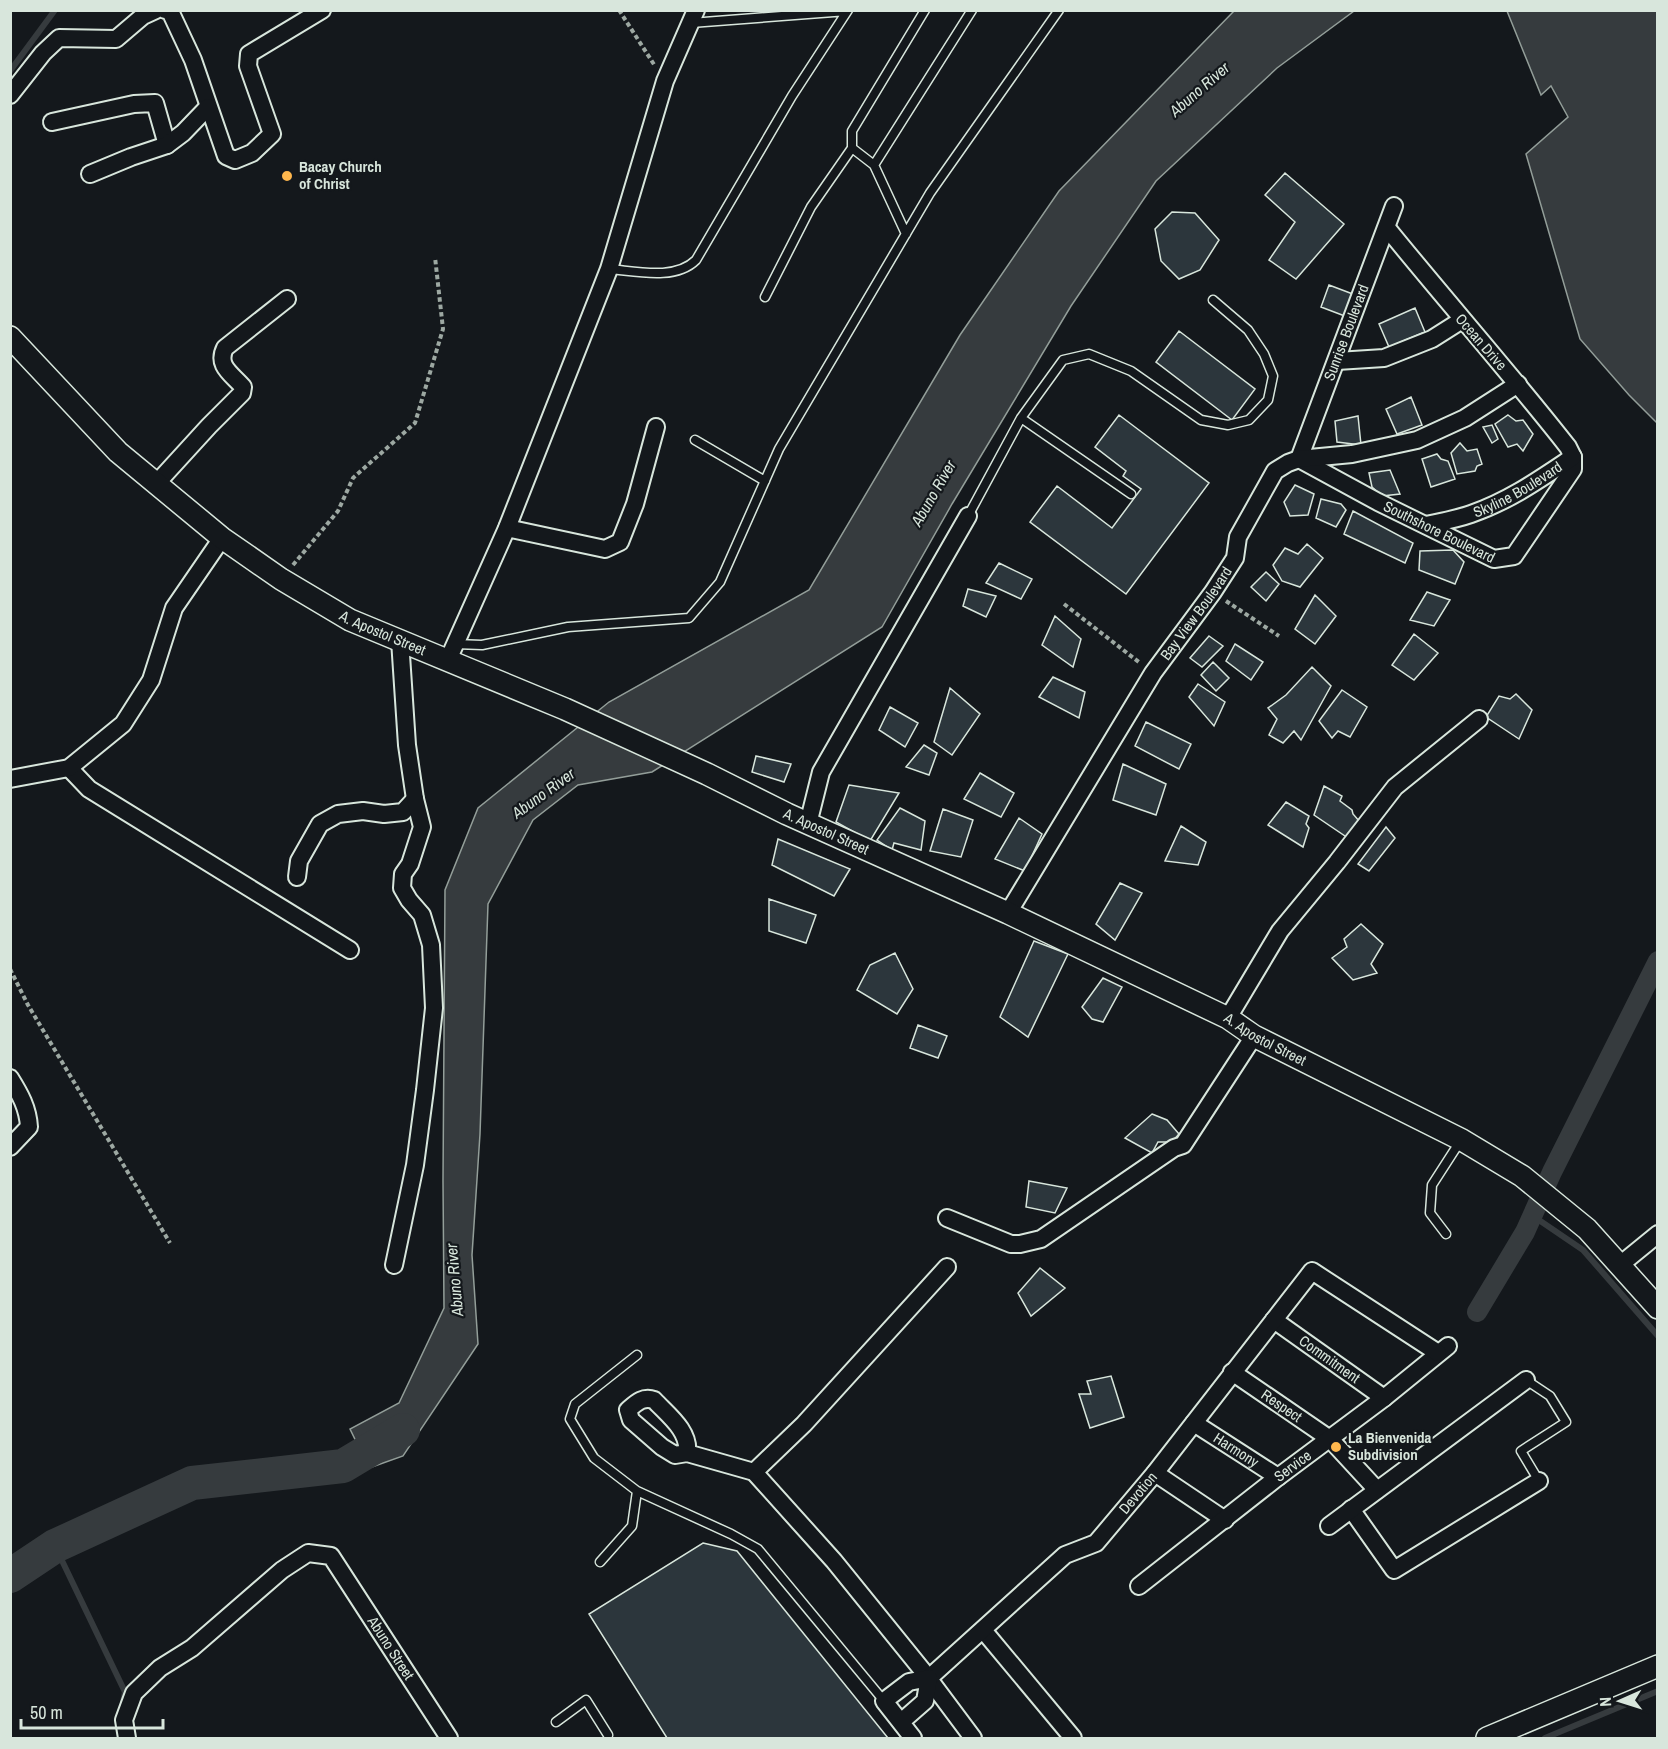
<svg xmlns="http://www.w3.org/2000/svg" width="1668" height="1749" viewBox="0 0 1668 1749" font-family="'Archivo Narrow',sans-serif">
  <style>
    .water { fill: #363b3e; stroke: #939e99; stroke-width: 1.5 }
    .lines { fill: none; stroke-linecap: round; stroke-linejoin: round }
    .stream { stroke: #363b3e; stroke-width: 6 }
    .canal { stroke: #363b3e; stroke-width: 20 }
    .river { stroke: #363b3e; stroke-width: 34 }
    .building { fill: #2c363c; stroke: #d8e6dc; stroke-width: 1.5 }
    .service-casing { stroke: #d8e6dc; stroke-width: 11 }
    .minor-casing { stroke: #d8e6dc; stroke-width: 20 }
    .tertiary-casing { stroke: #d8e6dc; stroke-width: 24 }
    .path { stroke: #9da8a2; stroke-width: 4; stroke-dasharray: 4.5 3; stroke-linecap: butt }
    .service { stroke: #14181c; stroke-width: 8 }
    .minor { stroke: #14181c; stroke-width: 16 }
    .tertiary { stroke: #14181c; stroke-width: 21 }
    .poi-dot { fill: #ffb74d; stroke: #14181c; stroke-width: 2 }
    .labels { text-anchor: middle; stroke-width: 4.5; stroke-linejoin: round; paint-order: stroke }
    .poi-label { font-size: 15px; font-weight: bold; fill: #d8e6dc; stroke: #14181c; text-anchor: start }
    .street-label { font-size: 15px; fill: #d8e6dc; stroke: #14181c }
    .water-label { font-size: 16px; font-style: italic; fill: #d8e6dc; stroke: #14181c }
  </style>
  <rect width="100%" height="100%" fill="#14181c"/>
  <path class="water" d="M1234 11H1354L1277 68 1156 181 1071 306 952 504 882 627 652 772 578 785 533 820 488 904 480 1134 472 1255 478 1344 403 1456 369 1468 350 1429 399 1403 444 1308 443 1181 445 890 478 808 609 702 809 590 960 335 1059 191Z
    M1507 11H1657V423L1629 395 1580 339 1526 154 1568 117 1551 86 1541 95Z"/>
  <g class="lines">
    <path class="stream" d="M10 71 55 10
      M1533 1216 1583 1250 1658 1336
      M55 1546 125 1692 123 1702
      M1545 1738 1658 1691"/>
    <path class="canal" d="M1477 1312 1525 1232 1552 1172 1658 961"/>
    <path class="river" d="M10 1576 55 1546 192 1483 343 1466 403 1430"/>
  </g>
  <path class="building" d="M1285 173 1344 224 1296 279 1269 260 1295 222 1265 195Z
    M1172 212 1195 213 1219 240 1200 270 1179 279 1161 261 1155 229Z
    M1329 285 1358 296 1350 318 1321 307Z
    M1415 308 1425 332 1389 347 1379 324Z
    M1179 331 1255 389 1232 420 1156 362Z
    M1411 397 1422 425 1397 434 1386 409Z
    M1119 415 1209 483 1126 594 1030 522 1057 486 1112 528 1141 489 1123 476 1126 471 1095 447Z
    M1508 415 1516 421 1523 420 1533 434 1523 451 1517 444 1508 447 1495 424Z
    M1358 416 1361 445 1337 442 1335 421Z
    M1492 425 1498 439 1492 443 1483 427Z
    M1460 443 1467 451 1477 449 1482 464 1477 466 1475 471 1457 474 1451 453Z
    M1437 454 1441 459 1448 461 1455 479 1431 487 1422 459Z
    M1390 470 1400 494 1382 496 1372 487 1369 473Z
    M1295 485 1314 494 1308 515 1290 516 1284 502Z
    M1321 499 1341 504 1346 510 1336 527 1316 518Z
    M1353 511 1413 543 1405 563 1344 534Z
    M1307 544 1323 558 1300 587 1282 581 1273 565 1285 548 1298 554Z
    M1453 550 1464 562 1455 584 1419 570 1420 551Z
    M999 563 1032 579 1021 599 986 583Z
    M1266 572 1279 584 1266 601 1251 587Z
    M968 589 996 596 986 617 963 606Z
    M1427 592 1450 600 1434 626 1410 620Z
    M1315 595 1336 616 1315 644 1295 629Z
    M1055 616 1081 639 1073 667 1042 645Z
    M1414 634 1438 653 1414 680 1392 665Z
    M1209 636 1223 646 1202 667 1190 658Z
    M1235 644 1263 662 1251 680 1226 661Z
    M1213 662 1229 678 1216 691 1201 675Z
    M1312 667 1331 686 1301 740 1294 731 1283 743 1269 735 1277 719 1268 708 1286 695Z
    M1053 677 1085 692 1079 718 1039 697Z
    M1198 684 1225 702 1214 726 1189 697Z
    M950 688 980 714 952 755 934 742Z
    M1342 690 1367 707 1350 737 1338 731 1332 738 1319 721Z
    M1516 694 1532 710 1519 739 1486 717 1499 696 1510 699Z
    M890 707 918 723 905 747 879 730Z
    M1146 722 1191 744 1179 769 1135 746Z
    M924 745 937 753 929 775 906 767Z
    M756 756 791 764 784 782 752 772Z
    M1123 764 1166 784 1156 815 1113 800Z
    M980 773 1014 793 1001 817 964 799Z
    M849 785 899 793 870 841 836 822Z
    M1324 786 1342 796 1340 801 1352 810 1353 814 1360 822 1348 838 1314 815Z
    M1286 802 1309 816 1306 824 1309 828 1303 847 1268 825Z
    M900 808 925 821 921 850 894 843 892 850 877 840Z
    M943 809 973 820 961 857 930 851Z
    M1019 818 1042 834 1025 871 995 859Z
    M1181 826 1206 842 1198 865 1165 861Z
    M1386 827 1395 838 1369 871 1358 864Z
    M778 839 850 869 834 896 772 865Z
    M1120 883 1142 893 1115 940 1096 924Z
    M769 899 816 915 806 943 769 931Z
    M1361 924 1383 944 1371 964 1377 973 1353 980 1332 958 1347 947 1344 939Z
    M1034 941 1068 954 1028 1037 1000 1017Z
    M895 953 913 989 897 1014 857 990 870 965Z
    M1103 978 1122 987 1103 1022 1092 1019 1082 1007Z
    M918 1025 947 1036 938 1058 910 1048Z
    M1152 1114 1167 1120 1179 1134 1172 1142H1158L1152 1153 1125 1138Z
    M1029 1181 1067 1188 1055 1213 1026 1207Z
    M1040 1268 1065 1288 1031 1316 1018 1293Z
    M1111 1376 1124 1417 1090 1428 1079 1394H1091L1087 1381Z
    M703 1543 737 1551 888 1738H667L589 1614Z"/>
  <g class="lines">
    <defs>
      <path id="service" d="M691 23 847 11
        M874 165 852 148V131L925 10
        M906 234 874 165 972 10
        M609 269C635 271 675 281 696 260L792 96 848 10
        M765 297 811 207 852 148
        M1021 418 1131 494
        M695 440 765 481
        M968 516 1021 418 1063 360 1089 354 1131 371 1201 420 1228 425 1249 420 1268 400 1273 376 1264 354 1248 330 1213 300
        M455 644 482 645 568 627 689 618 720 582 779 449 930 193 1059 10
        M1446 1234 1430 1213 1432 1185 1461 1140
        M637 1355 575 1404 570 1419 594 1458 637 1491 731 1534 758 1549 884 1701
        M1526 1380 1550 1396 1566 1422 1521 1451 1539 1481
        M600 1562 632 1526 637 1491
        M556 1722 586 1700 608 1735"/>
      <g id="minor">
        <path d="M165 10 170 11 193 60 226 156 235 160 252 153 272 134 248 66 249 54 322 10"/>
        <path d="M10 95 43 53 59 38 116 39 143 16 156 10"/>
        <path d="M52 122 134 104 155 103 167 145"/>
        <path d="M90 174 131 157 167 145 183 133 208 107"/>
        <path d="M1337 361 1384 358 1432 339 1462 320"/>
        <path id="s1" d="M1299 459 1378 502 1494 559 1514 556 1573 469V457L1568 447C1510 373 1447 302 1387 228"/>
        <path id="s2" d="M1299 459 1394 206"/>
        <path d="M156 484 209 426 242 393 243 387C232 374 216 366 225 348L287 299"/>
        <path id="s3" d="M1426 525C1440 522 1457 519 1471 514 1509 501 1540 479 1573 457"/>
        <path d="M507 528 605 549 620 542 635 504 656 427"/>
        <path d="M448 660 507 528 609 269 665 81 696 10"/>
        <path d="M69 768 89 789 350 950"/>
        <path d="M10 779 69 768 123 724 151 680 174 608 222 538"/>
        <path d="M808 824 821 772 968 516"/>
        <path d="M297 877 299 861 320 824 338 814 363 811 384 814 403 812 415 799"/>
        <path id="s4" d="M1008 913 1153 673 1213 592 1235 558 1238 537 1275 471 1288 463 1299 459 1352 454 1417 440 1465 418 1518 384"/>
        <path d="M1228 1018 1280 931 1337 862 1395 787 1479 719"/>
        <path d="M10 1078C20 1094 28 1108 29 1127L10 1147"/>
        <path d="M947 1218 1011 1244H1020L1041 1239 1174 1148 1183 1145 1254 1036"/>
        <path d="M394 1265 415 1165 425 1090 434 1008 431 945 422 915 409 900 402 888 403 874 410 864 422 827 415 799 407 745 400 640"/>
        <path d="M1620 1265 1658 1234"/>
        <path id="s5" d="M1274 1320 1384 1398"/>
        <path id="s6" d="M1232 1372 1330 1439 1377 1490"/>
        <path id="s7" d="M1194 1423 1278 1477"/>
        <path d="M687 1453C690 1431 668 1415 654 1400 643 1396 636 1403 628 1410L631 1420 662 1447 675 1455 687 1453 754 1472 834 1561 923 1671 973 1738"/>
        <path d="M754 1472 804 1424 947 1267"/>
        <path d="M1155 1473 1225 1520"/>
        <path d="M1351 1509 1394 1570 1539 1481"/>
        <path d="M1329 1526 1526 1380"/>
        <path id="s8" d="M1139 1586 1278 1477 1384 1398 1448 1346"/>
        <path d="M983 1630 1073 1738"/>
        <path id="s9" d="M929 1678 1065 1555 1096 1543 1155 1473 1312 1271 1438 1353"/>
        <path d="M901 1722 925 1701 929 1678 909 1682 884 1701 913 1738"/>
        <path id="s10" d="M127 1738 124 1720 134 1693 160 1668 192 1648 282 1570 308 1553 331 1556 449 1738"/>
      </g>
      <g id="tertiary">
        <path id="s11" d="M10 337 118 452 222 538 281 579 350 620 565 709 707 774 787 814 1008 913 1228 1018 1254 1036 1462 1140 1522 1176 1587 1229 1658 1308"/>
        <path d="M1487 1738 1658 1666"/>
      </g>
    </defs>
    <use href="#service" class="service-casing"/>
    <use href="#minor" class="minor-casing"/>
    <use href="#tertiary" class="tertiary-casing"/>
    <path class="path" d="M619 10 655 66
      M293 565 338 511 353 478 415 423 443 329 435 257
      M1226 601 1279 636
      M1064 604 1140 663
      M10 969 28 1005 170 1243"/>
    <use href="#service" class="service"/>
    <use href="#minor" class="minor"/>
    <use href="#tertiary" class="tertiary"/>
  </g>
  <g class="poi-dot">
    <circle cx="287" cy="176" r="6"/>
    <circle cx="1336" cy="1447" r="6"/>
  </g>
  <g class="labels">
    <g class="poi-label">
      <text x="299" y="172">Bacay Church<tspan x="299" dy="17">of Christ</tspan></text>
      <text x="1348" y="1443">La Bienvenida<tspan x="1348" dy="17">Subdivision</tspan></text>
    </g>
    <g class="street-label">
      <text dy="5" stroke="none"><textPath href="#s2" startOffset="135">Sunrise Boulevard</textPath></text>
      <text transform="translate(1481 342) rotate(49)" y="5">Ocean Drive</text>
      <text dy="5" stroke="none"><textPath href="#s3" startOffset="99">Skyline Boulevard</textPath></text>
      <text dy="5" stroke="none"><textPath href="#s1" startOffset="158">Southshore Boulevard</textPath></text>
      <text dy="5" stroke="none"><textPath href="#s4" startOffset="354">Bay View Boulevard</textPath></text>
      <text dy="5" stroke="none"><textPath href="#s11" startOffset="480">A. Apostol Street</textPath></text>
      <text dy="5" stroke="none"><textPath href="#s11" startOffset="966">A. Apostol Street</textPath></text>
      <text dy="5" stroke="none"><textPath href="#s11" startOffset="1452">A. Apostol Street</textPath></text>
      <text dy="5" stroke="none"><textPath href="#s5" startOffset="68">Commitment</textPath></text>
      <text dy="5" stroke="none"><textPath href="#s6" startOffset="60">Respect</textPath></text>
      <text dy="5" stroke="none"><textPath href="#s7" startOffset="50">Harmony</textPath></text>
      <text dy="5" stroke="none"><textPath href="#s8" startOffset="195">Service</textPath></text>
      <text dy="5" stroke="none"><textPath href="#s9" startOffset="282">Devotion</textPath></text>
      <text dy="5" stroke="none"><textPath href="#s10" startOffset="404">Abuno Street</textPath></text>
    </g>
    <g class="water-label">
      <text transform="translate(1199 89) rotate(-41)" y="6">Abuno River</text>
      <text transform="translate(933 493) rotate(-60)" y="6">Abuno River</text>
      <text transform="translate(543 793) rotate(-36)" y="6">Abuno River</text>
      <text transform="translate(454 1280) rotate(-95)" y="6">Abuno River</text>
    </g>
  </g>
  <rect width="1668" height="1749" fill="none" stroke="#d8e6dc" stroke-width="24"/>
  <g transform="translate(1620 1701) rotate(267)" stroke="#14181c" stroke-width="4.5" paint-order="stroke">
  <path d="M0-4.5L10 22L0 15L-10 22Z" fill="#d8e6dc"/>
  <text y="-9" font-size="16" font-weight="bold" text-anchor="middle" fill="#d8e6dc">N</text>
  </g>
  <path d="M21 1719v9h142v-9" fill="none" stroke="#d8e6dc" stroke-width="3"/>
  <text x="30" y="1719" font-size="18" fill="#d8e6dc" stroke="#14181c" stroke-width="4.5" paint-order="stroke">50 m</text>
</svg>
